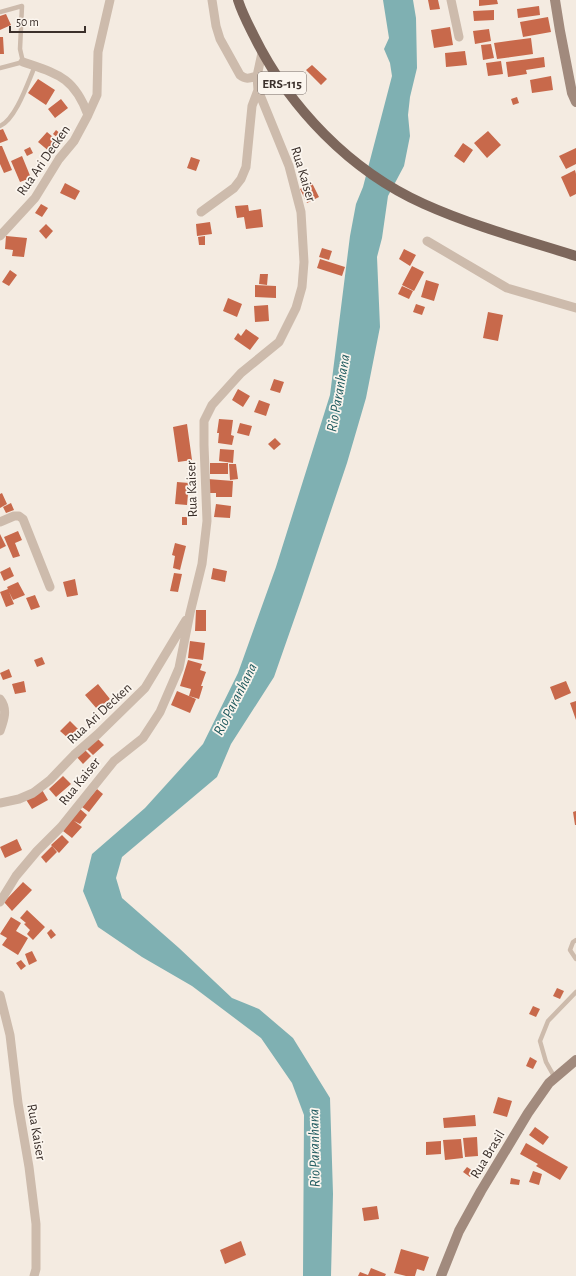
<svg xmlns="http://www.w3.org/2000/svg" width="576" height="1276" viewBox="0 0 576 1276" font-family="'Alegreya Sans',sans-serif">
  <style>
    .water { fill: #7fb0b2 }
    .building { fill: #c8694b }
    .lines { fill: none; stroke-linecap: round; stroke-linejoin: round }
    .lane { stroke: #cdbbac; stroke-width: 4.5 }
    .street { stroke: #cdbbac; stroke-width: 9 }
    .secondary { stroke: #a18a7d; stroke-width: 10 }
    .primary { stroke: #7d675c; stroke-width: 10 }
    .labels { text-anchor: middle; stroke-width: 3.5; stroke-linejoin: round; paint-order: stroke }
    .shield { fill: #fbf5ee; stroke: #756b66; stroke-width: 1 }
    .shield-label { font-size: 13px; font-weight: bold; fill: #3b302b }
    .street-label { font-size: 14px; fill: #3b302b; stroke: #fbf5ee }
    .water-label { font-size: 15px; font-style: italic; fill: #1f5a5e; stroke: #fbf5ee }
  </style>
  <rect width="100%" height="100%" fill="#f4ebe1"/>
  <path class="water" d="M383 0H413L416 18 417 68 410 97 408 115 410 136 404 166 388 196 382 238 377 257 380 327 366 398 347 463 302 597 274 677 231 744 217 777 122 857 116 878 122 898 179 948 232 998 259 1009 293 1038 330 1098 333 1194 331 1276H303L304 1115 292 1083 261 1038 192 986 142 957 98 927 83 891 92 854 145 808 203 744 238 673 276 567 330 395 350 236 356 204 363 187 392 76 390 63 384 49 389 38Z"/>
  <path class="building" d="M428 0H438L440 9 430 10Z
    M479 0H497L498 4 479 6Z
    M539 6 540 15 518 18 517 9Z
    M494 10V20L474 21 473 11Z
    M6 14 11 25 0 30V16Z
    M548 17 551 32 523 37 520 22Z
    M450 27 453 45 434 48 431 30Z
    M489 29 491 41 475 44 473 31Z
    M0 37H3L4 54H0Z
    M531 38 533 54 497 59 494 43Z
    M491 44 494 58 483 60 481 45Z
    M465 51 467 65 446 67 445 53Z
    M544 57 545 67 526 70 527 74 508 77 506 62Z
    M501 61 503 74 488 76 486 63Z
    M312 65 327 79 321 85 306 70Z
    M551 76 553 90 532 93 530 80Z
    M38 79 55 90 46 105 28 93Z
    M517 97 519 103 513 105 511 99Z
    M61 99 68 108 55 118 48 109Z
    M3 129 8 140 0 143V130Z
    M56 130 62 135 59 139 53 134Z
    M488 131 501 145 487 158 474 143Z
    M47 132 59 142 50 152 38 142Z
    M463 143 473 150 464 163 454 156Z
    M0 146H2L12 170 4 173 0 164Z
    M30 147 33 153 27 156 24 150Z
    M576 148V164L566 169 559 156Z
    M22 156 31 178 20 182 11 161Z
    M191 157 200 160 196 171 187 168Z
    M575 170 576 174V194L570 197 561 177Z
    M65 183 80 191 75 200 60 193Z
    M312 183 319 197 307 203 300 189Z
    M41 204 48 208 42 217 35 213Z
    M248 205 249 211 261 209 263 227 246 229 244 217 237 218 235 206Z
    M210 222 212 234 197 236 196 224Z
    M46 224 53 231 46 239 39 231Z
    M6 236 27 238 24 257 12 256 13 250 5 249Z
    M205 236V245H199L198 237Z
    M322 248 332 251 329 260 319 257Z
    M404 249 416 255 410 266 399 259Z
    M320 259 345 267 342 276 317 268Z
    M412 266 424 272 414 291 402 285Z
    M10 270 17 275 9 286 2 282Z
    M260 274H268L267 285 259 284Z
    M426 280 439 284 434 301 421 297Z
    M255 285 276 286V298L255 297Z
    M402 286 413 291 409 299 398 294Z
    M228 298 242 304 237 317 223 311Z
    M416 304 425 307 422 315 413 312Z
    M268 305 269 321 255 322 254 306Z
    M488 312 503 315 498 341 483 338Z
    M246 329 259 338 250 350 234 339 238 333 241 336Z
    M274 379 284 382 280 393 270 390Z
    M238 389 250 396 243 407 232 400Z
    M259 400 270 404 266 416 254 412Z
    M219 419 233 420 231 435 234 436 232 445 218 443 219 433H217Z
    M240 423 252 426 249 436 237 433Z
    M187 424 192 460 178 462 173 427Z
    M275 438 281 444 274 450 268 444Z
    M220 449 234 450 233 463 219 461Z
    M210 463H228V474H210Z
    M229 464H236L238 479 230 480Z
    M208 479 233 481 232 497H216V493H207Z
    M177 482 189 483 187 505 175 504Z
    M2 493 7 504 0 508V494Z
    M11 503 14 510 6 513 3 507Z
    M216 504 231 506 230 518 214 517Z
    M182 517H187V525H182Z
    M18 531 22 540 15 543 20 556 13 558 4 537Z
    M0 534 6 546 0 549Z
    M175 543 186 546 180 570 173 568 175 556 172 555Z
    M10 567 14 576 4 581 0 572Z
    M213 568 227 571 225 582 211 579Z
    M174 573 182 574 178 592 170 591Z
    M75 579 78 595 67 597 63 582Z
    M18 582 25 595 13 600 9 592 14 604 6 607 0 592 8 589 7 587Z
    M35 595 40 607 31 610 26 598Z
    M196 610H206V631H195Z
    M190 641 205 643 203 660 188 658Z
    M42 657 45 664 37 667 34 660Z
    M188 660 202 664 200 670 206 672 201 686H203L199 699 189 696 191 689 180 686Z
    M9 669 12 677 3 680 0 673Z
    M24 681 26 692 15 694 12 684Z
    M566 681 571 693 555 700 550 687Z
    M98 684 110 699 97 709 85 695Z
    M177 691 196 699 190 713 171 705Z
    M576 701V720L570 703Z
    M70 721 78 729 69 739 60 731Z
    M97 738 104 745 93 755 86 748Z
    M84 749 91 756 83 764 76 756Z
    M63 776 71 784 56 797 49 789Z
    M41 788 48 800 32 809 25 798Z
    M97 789 103 794 89 812 82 807Z
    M79 808 87 815 80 824 74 821 82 827 72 838 63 831Z
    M576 811V825H575L573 812Z
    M62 835 69 842 59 853 51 845Z
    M17 839 22 850 5 858 0 847Z
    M52 846 57 852 46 863 41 857Z
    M23 882 32 890 12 911 4 902Z
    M27 910 45 927 33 940 27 934 30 930 24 924 26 923 20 918Z
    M11 917 21 923 16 931 28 938 18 955 2 945 7 938 0 934Z
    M51 929 56 935 51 939 47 933Z
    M32 951 37 961 29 965 25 954Z
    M21 960 26 966 21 970 16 963Z
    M557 988 564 991 560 999 553 996Z
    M533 1006 540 1009 536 1017 529 1014Z
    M530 1057 537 1061 533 1069 526 1066Z
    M498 1097 512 1101 507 1117 493 1113Z
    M475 1115 476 1126 444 1128 443 1118Z
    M535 1127 549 1137 543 1145 529 1135Z
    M477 1137 478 1156 465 1157 463 1138Z
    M461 1139 463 1158 445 1160 443 1140Z
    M441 1141V1154L426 1155V1142Z
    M526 1143 568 1167 560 1180 536 1166 538 1164 520 1154Z
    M467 1167 473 1171 470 1177 463 1172Z
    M533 1171 542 1174 539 1185 529 1182Z
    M511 1178 520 1180 519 1185 510 1184Z
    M377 1206 379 1219 364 1221 362 1208Z
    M241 1241 246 1255 225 1264 220 1250Z
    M401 1249 429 1257 424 1271 417 1269 415 1276H406L394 1273Z
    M371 1268 386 1274 385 1276H358L360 1272 368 1275Z"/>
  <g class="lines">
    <path class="lane" d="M0 12 22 6 20 49 23 62 0 68
      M0 126C16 119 28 82 35 66
      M576 940 573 942 570 950 576 959
      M555 1078 546 1062 540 1041 548 1021 576 992"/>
    <path class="street" d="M212 0 216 26 220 39 240 75C246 80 250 78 257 76
      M451 0 459 37
      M88 115 97 95 98 52 110 0
      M201 212 234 188 241 179 246 167 252 106 258 90
      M0 236 35 198 59 159 74 141 88 115C74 77 58 74 23 62
      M427 241 507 288 576 308
      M0 522 14 516H19L23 519 50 587
      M0 699C8 709 4 720 0 731
      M0 803 19 799 33 793 50 780 74 755 98 734 145 688 186 620
      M0 902 16 876 37 851 61 827 114 761 143 738 160 712 179 668 190 613 202 564 207 521 204 445V421L212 405 241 373 279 342 296 308 302 287 304 262 301 212 289 166 258 90 257 76 262 53
      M0 995 10 1035 18 1103 29 1167 36 1224V1269L34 1276"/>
    <path class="secondary" d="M555 0 560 31 572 93 576 102
      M441 1276 459 1231 481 1191 528 1113 549 1083 576 1060"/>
    <path class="primary" d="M238 0C242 13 248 24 254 36 289 107 350 171 424 204 473 226 525 240 576 256"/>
  </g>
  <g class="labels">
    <rect class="shield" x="258" y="72" width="48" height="22" rx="3"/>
    <g class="shield-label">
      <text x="282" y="88">ERS-115</text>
    </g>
    <g class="street-label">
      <text transform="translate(43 160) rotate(-55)" y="5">Rua Ari Decken</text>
      <text transform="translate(304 174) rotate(73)" y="5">Rua Kaiser</text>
      <text transform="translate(191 489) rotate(-92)" y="5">Rua Kaiser</text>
      <text transform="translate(99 713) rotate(-43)" y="5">Rua Ari Decken</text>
      <text transform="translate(79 781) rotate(-51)" y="5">Rua Kaiser</text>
      <text transform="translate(37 1132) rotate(80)" y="5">Rua Kaiser</text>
      <text transform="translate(487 1154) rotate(-59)" y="5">Rua Brasil</text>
    </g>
    <g class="water-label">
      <text transform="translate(338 393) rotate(-80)" y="5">Rio Paranhana</text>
      <text transform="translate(235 699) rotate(-63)" y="5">Rio Paranhana</text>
      <text transform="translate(314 1148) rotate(-91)" y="5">Rio Paranhana</text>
    </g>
  </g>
  <path d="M10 26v6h75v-6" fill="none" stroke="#3b302b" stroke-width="2"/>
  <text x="16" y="26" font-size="12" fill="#3b302b" stroke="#fbf5ee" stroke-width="3" paint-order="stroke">50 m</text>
</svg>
